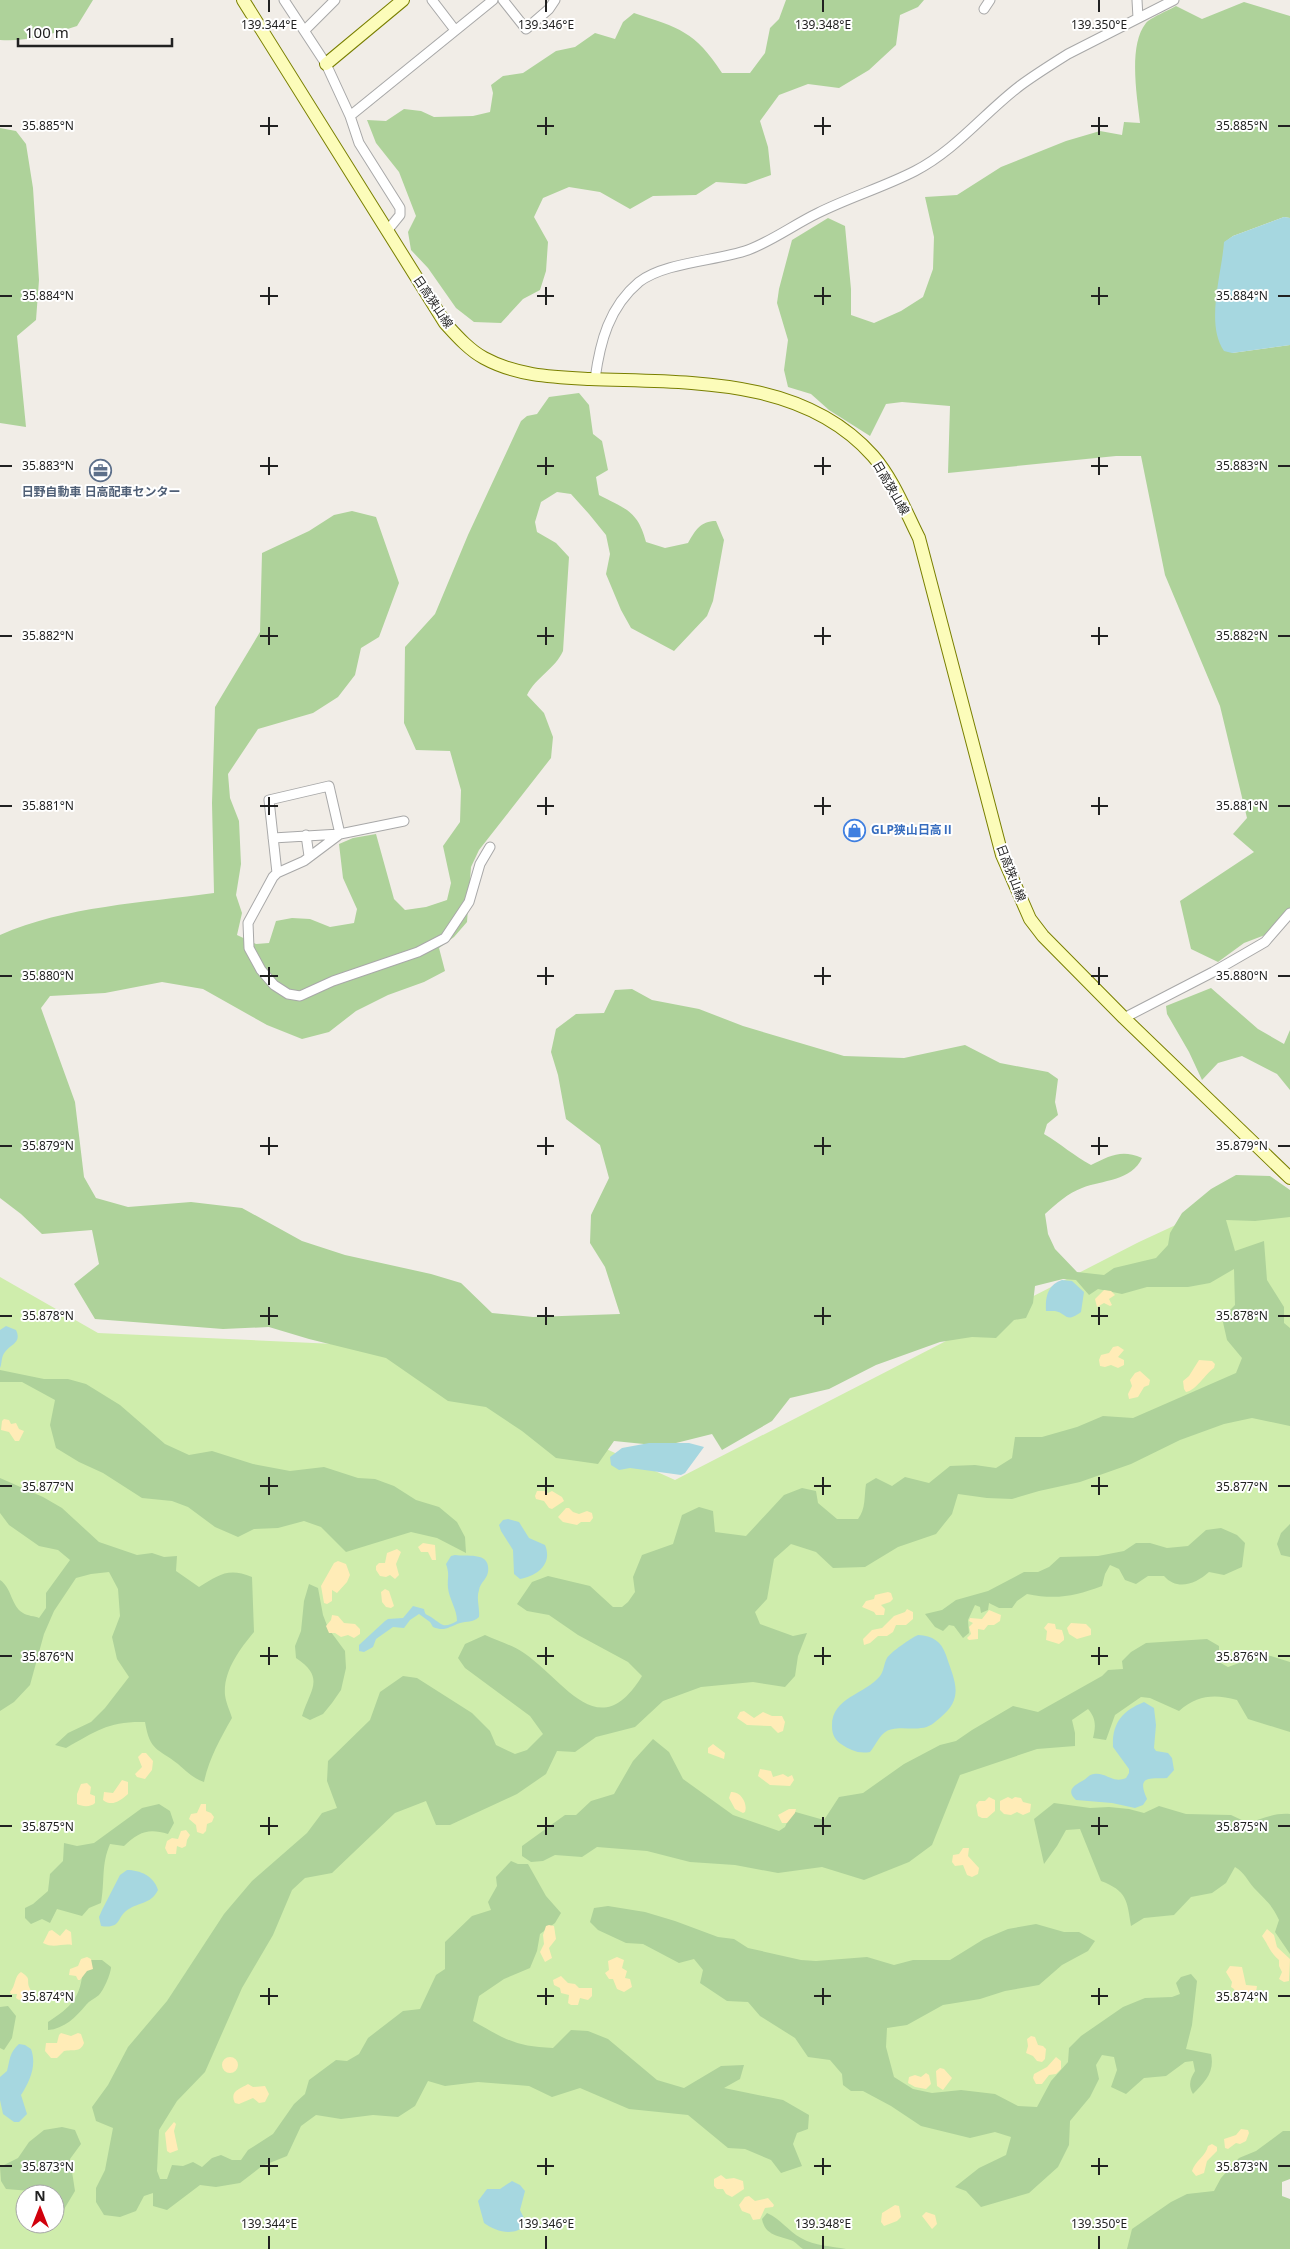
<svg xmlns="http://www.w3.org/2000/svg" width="1290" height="2249" viewBox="0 0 1290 2249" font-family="'Noto Sans','Noto Sans JP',sans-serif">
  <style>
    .grass { fill: #cfedac; fill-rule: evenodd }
    .forest { fill: #aed29a }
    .sand { fill: #ffecb7 }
    .water { fill: #a6d7e0 }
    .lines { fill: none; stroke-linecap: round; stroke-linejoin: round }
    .street-casing { stroke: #a8a8a8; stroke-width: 11 }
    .secondary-casing { stroke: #797f00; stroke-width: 14 }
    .street { stroke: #fff; stroke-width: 9 }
    .secondary { stroke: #fcfcba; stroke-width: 12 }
    .ticks { fill: none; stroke: #212121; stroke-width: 2 }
    .labels { text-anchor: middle; stroke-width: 4; stroke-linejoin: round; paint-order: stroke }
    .street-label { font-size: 12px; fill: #212121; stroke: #fff }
    .service-label { font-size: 12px; font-weight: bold; fill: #4e5e75; stroke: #fff }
    .shop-label { font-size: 12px; font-weight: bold; fill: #366cbe; stroke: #fff; text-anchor: start }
    .ticks-label { font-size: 12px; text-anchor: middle; fill: #212121; stroke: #fff; stroke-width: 4; stroke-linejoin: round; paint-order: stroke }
  </style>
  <rect width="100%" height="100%" fill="#f1ede7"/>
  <path class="grass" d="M1262 1185 1290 1203V2177L1186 2233 1188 2249H0V1277L98 1333 378 1346 675 1480 1139 1242ZM25 2194H55V2224H25Z"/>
  <path class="forest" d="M0 0H93L77 26C51 34 27 42 0 40Z
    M786 0H924L918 7 900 15 896 45 869 70 839 88 808 84 779 95 760 121 768 147 771 175 746 184 716 182 696 195 653 196 630 209 600 192 569 187 543 198 534 217 548 242 546 271 540 290 523 299 501 323 474 322 456 308 428 268 411 250 408 232 416 216 399 172 376 143 367 120 386 121 404 109 421 111 434 117 473 116 490 112 493 93 491 85 503 76 523 73 556 51 575 47 595 33 615 39 623 22 634 13C679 28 695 31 722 73H750L765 53 770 28 779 19Z
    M1244 2 1290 16V218L1284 217 1233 236 1225 242 1223 256 1232 353 1290 345V911L1287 910 1265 935 1244 943 1218 962 1191 949 1180 901 1254 852 1233 834 1247 818 1220 706 1165 575 1141 456H1116L948 473 950 406 902 402 886 404 870 436 829 410 811 394 788 387 784 370 788 340 777 303 779 289 792 240 828 218 845 226 851 289V315L874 323 901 311 923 297 933 269 934 237 925 197 957 195 1001 167 1066 141 1100 131 1122 135 1124 122 1140 123C1137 96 1128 45 1146 23 1150 18 1169 10 1176 6L1202 19Z
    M0 128 16 131 26 144 33 188 39 280 36 320 17 336 26 427 0 423Z
    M579 393 589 405 593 434 602 441 608 470 596 477 599 495C626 509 638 511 646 542L665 548 688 543C695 531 700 521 716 521L724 540 713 601 707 616 674 651 631 628 621 610 606 574 610 554 606 535 589 514 571 494 557 492 541 502 535 522 537 532 556 543 569 557 563 651C555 669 536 677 527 695L544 713 553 737 551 758 479 850 471 867 467 922 454 937 439 948 445 971 424 982 388 995 356 1011 329 1032 302 1039 267 1025 203 989 162 982 105 993 50 996 41 1008 75 1102 84 1177 96 1198 128 1207 191 1202 242 1208 302 1241 345 1255 431 1274 461 1283 492 1313 533 1317 620 1314 605 1267 590 1243 591 1215 609 1178 600 1145 566 1119 558 1075 551 1052 556 1029 576 1014 604 1013 615 990 632 989 652 1000 699 1009 743 1026 844 1056 904 1058 965 1045 1000 1063 1048 1072 1058 1079 1055 1102 1058 1115 1047 1124 1044 1134C1061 1144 1074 1156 1091 1165 1110 1156 1121 1149 1142 1158 1132 1181 1102 1180 1082 1188 1068 1193 1056 1204 1045 1214L1048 1234 1055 1249 1077 1272 1104 1275 1114 1268 1156 1258 1168 1245 1170 1233 1182 1213 1211 1189 1236 1175 1270 1176 1290 1190V1217L1255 1221 1226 1220 1235 1251 1264 1241 1267 1280 1284 1307V1323L1290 1328V1426L1252 1418 1224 1424 1180 1440 1131 1464 1080 1482 1039 1491 1012 1499 987 1498 958 1494 952 1514 936 1534 898 1547 865 1567 833 1568 816 1552 791 1544 774 1559 767 1599 755 1612 760 1624 793 1636 807 1633 798 1656 795 1676 785 1687 753 1682 701 1687 663 1701 635 1727 596 1737 575 1752 557 1751 546 1774 517 1794 450 1825H436L426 1801 395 1813 332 1873 305 1878 292 1890 273 1935 242 1988 205 2072 177 2101 159 2130 157 2171 160 2179H167L172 2165 183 2166 193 2162 202 2167 212 2158 221 2155 232 2160H241L248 2150 273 2134 294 2104 305 2094 309 2080 336 2060 347 2061 359 2054 368 2038 403 2011 420 2009 436 1975 445 1969V1942L472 1916 491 1910 488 1902 497 1886 496 1877 511 1861 518 1864H528L546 1896 561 1913 555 1923 540 1934 537 1951 530 1968 504 1979 479 1996 473 2021C505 2039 516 2047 553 2048L571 2030 588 2031 608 2039 657 2080 684 2088 721 2066 744 2065 740 2079 724 2088 783 2100 809 2115 808 2129 797 2133 793 2144 802 2166 781 2173 771 2160 745 2149 728 2148 688 2115 629 2109 580 2088 552 2097 529 2086 478 2082 445 2086 428 2081 415 2106 398 2117 373 2115 341 2119 316 2115 301 2126 287 2156 262 2166 240 2183 216 2187 200 2185 167 2210 153 2206V2193L144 2196 136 2211 120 2217 104 2215 96 2202V2188L105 2170 113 2128 96 2121 92 2107 108 2085 128 2047 167 2001 224 1914 252 1881 307 1833 322 1813 337 1808 327 1781 328 1761 370 1720 380 1692 403 1676 417 1678 472 1713 490 1731 496 1745 515 1754 527 1750 543 1734 530 1716 465 1668 458 1658 465 1644 485 1635C498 1641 512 1645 524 1653 566 1682 599 1746 642 1676L628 1662 578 1635 549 1615 527 1611 517 1604 532 1582 548 1576 590 1586 613 1607H622L628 1602 635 1592 633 1577 642 1555 673 1544 682 1515 699 1507 713 1511 715 1532 746 1536 784 1495 802 1488 816 1491 818 1503 837 1519H858C866 1509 864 1496 866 1484L876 1478 892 1486 905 1477 929 1483 950 1466 975 1465 996 1468 1012 1458 1015 1437H1042L1077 1427 1103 1416 1133 1418 1236 1373 1242 1358 1227 1340 1222 1318 1235 1305 1234 1269 1210 1283 1188 1287H1147L1122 1294 1098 1289 1089 1295 1076 1280 1063 1279 1035 1286 1033 1303 1026 1318 1014 1320 996 1338 972 1337 940 1342 876 1365 829 1389 790 1398 772 1421 722 1450 712 1434 664 1446 614 1441 598 1464 556 1458 522 1431 486 1407 448 1401 386 1358 309 1339 269 1327 223 1329 95 1319 74 1284 99 1264 92 1230 42 1234 21 1214 0 1198V935C66 906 143 903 214 893L212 803 215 707 260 632 262 553 309 531 334 515 352 511 376 517 399 583 379 637 361 648 355 675 338 697 313 713 258 729 228 774 230 798 239 821 241 864 236 895 242 913 237 935 256 944 269 943 276 921 292 918 310 919 330 927 354 923 357 909 343 878 339 844 353 838 376 834 394 899 405 910 426 907 447 900 451 883 443 846 460 822 461 790 450 751 416 750 404 723 405 647 435 614 468 535 521 421 527 416 537 414 549 397Z
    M1211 988 1258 1029 1284 1044 1290 1030V1090L1277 1074 1242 1056 1218 1063 1202 1080 1189 1052 1167 1014 1166 1006Z
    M0 1370 44 1379H68L86 1384 120 1405 165 1444 189 1455 212 1451 253 1464 290 1471 324 1467 358 1478 375 1479 394 1486 416 1500 439 1507 457 1522 465 1537 466 1553 437 1538 411 1532 346 1552 321 1527 304 1521 278 1528 254 1529 238 1537 215 1527 188 1507 172 1501 142 1498 103 1473 79 1462 56 1448 50 1425 55 1400 22 1382H0Z
    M0 1478 43 1497 62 1508 99 1542 137 1555 152 1553 164 1557 177 1556 176 1571 199 1587C219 1575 228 1567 252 1577L254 1632C240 1649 223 1671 225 1695 226 1703 230 1711 232 1718 220 1739 209 1759 204 1782 193 1778 187 1772 178 1764 158 1748 150 1752 145 1722 109 1721 96 1731 66 1748L55 1745 68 1733 91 1722 105 1708 129 1677 117 1659 112 1637 120 1616 118 1589 109 1572 91 1574 76 1578 54 1611 44 1634 30 1685 14 1702 0 1711V1580C12 1588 11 1606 23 1613 27 1616 35 1616 39 1618L46 1608V1593L70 1560 58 1550 39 1546 9 1525 0 1513Z
    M1290 1524V1557L1281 1555 1277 1544 1281 1533Z
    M1221 1528 1237 1535 1245 1543 1242 1567 1224 1575 1209 1572C1196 1584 1177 1591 1164 1576H1148L1136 1584 1125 1580 1119 1569 1110 1565 1105 1574 1102 1586C1075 1596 1057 1600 1027 1594L1017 1601 1012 1608H999L989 1603 988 1610 981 1613 980 1607 975 1605 968 1620 969 1633 963 1638 954 1626 949 1625 943 1631 935 1627 925 1614 942 1610 956 1600 988 1591 1024 1572H1038L1049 1567 1060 1557 1098 1556 1124 1551 1136 1543H1150L1167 1548 1188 1546 1206 1530Z
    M309 1584 318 1588 323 1615 328 1628 345 1651 346 1668 341 1690 332 1703 323 1714 310 1720 302 1716C310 1690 326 1678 296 1658L295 1646 301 1631 304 1601Z
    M1207 1639 1219 1646V1662L1228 1667 1264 1654 1290 1662V1732L1248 1719 1237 1700C1214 1694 1198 1695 1179 1711L1150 1698 1141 1697 1115 1715 1106 1740 1093 1738C1096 1726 1096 1718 1088 1709L1072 1720 1075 1733V1746L1037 1749 960 1775 932 1845 909 1862 864 1880 822 1867 778 1873 735 1865 690 1862 647 1851 597 1847 582 1857 555 1855 543 1861 531 1862 522 1856V1846L565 1815H576L591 1801 614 1794 633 1761 653 1739 669 1752 683 1779 733 1815 779 1831 785 1827 792 1811 824 1820 839 1797 863 1793 904 1764 940 1745 956 1741 972 1730 1013 1706 1038 1712 1102 1676 1108 1670 1123 1669 1122 1661 1131 1652 1146 1643Z
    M1054 1803 1090 1808 1109 1807 1129 1809 1144 1813 1159 1806 1186 1814 1231 1815 1248 1823C1260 1819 1277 1812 1290 1814V1954L1275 1932 1279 1920C1271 1903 1266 1901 1254 1888 1247 1880 1245 1873 1235 1867L1226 1883 1212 1893 1191 1897 1174 1915 1144 1918 1131 1926C1127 1900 1127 1891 1101 1881L1080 1829 1066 1830 1057 1846 1044 1864 1034 1819Z
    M159 1804 170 1811 174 1823 168 1834C148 1828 139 1832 124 1846L110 1844C101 1865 105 1881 101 1903L89 1908 82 1916 57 1909 50 1923 42 1919 31 1924 25 1918V1908L33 1904 48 1891 50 1874 63 1861 64 1843 77 1846 94 1843 142 1808Z
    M608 1906 645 1912 675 1921 718 1937 734 1939 748 1948 801 1960 816 1961 867 1957 894 1965 913 1960H950L984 1939 1008 1929 1036 1924 1064 1932H1079L1095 1941 1088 1951 1062 1965 1039 1985 1005 1991 980 1999 943 2005 907 2025 887 2028 886 2047 894 2077 913 2089 932 2093 961 2090 995 2094 1018 2106 1037 2107 1051 2081 1068 2062 1069 2048 1081 2036 1123 2007 1145 1998 1172 1997 1180 1994 1176 1983 1181 1977 1191 1974 1197 1981 1192 2025 1186 2049 1211 2054C1215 2072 1205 2082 1193 2094 1188 2085 1190 2079 1195 2071L1193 2061 1185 2062 1166 2076 1144 2078 1126 2094 1111 2087 1117 2070 1114 2057 1102 2055 1096 2065 1099 2079 1090 2097 1070 2121 1069 2145 1058 2167 1029 2193 981 2207 966 2191 955 2187 979 2168 1006 2155 1011 2137 995 2132 970 2138 921 2126 891 2106 863 2091H851L843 2085 842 2074 830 2060 808 2057 795 2038 760 2016 748 2002 727 2001 700 1983 703 1970 694 1959 679 1963 643 1944 626 1943 598 1930 590 1922 594 1908Z
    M91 1960H102L111 1967C111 1974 103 1991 99 1995 94 1999 89 2001 86 2005 76 2017 64 2029 48 2030V2022C71 2007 81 1998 83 1968Z
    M8 2006 16 2016 12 2038 4 2050 0 2048V2007Z
    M62 2127 75 2130 81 2144 70 2159 75 2191 57 2221H55V2194H33L31 2191 6 2189 1 2181 0 2167 18 2158 29 2142 44 2130Z
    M1283 2131H1290V2179L1282 2182V2196L1290 2199V2249H1127L1132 2229 1171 2202 1187 2194 1214 2191 1221 2178 1239 2158 1256 2151Z
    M767 2213C781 2219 788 2231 801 2238 815 2246 831 2246 846 2249H803C800 2247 796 2243 793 2241 780 2236 765 2236 762 2219Z"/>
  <path class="sand" d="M1104 1290 1111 1291 1115 1295 1109 1299 1112 1305 1110 1306 1104 1303 1097 1307 1095 1299Z
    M1118 1346 1124 1350 1118 1357 1124 1360V1365L1118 1368 1111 1365 1105 1367 1100 1366 1099 1360 1101 1355 1109 1353 1113 1347Z
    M1199 1360 1212 1361 1215 1364 1214 1368C1205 1374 1197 1390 1186 1392L1184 1389 1183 1381 1189 1376Z
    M1140 1371 1150 1380 1149 1385 1144 1387 1138 1397 1129 1399 1128 1394 1132 1386 1130 1380 1135 1373Z
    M4 1419 9 1420 11 1424 16 1423 19 1429 24 1431 19 1441H15L9 1432 1 1430 2 1421Z
    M537 1491H544L548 1493 552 1491 562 1497 564 1501 552 1509 549 1508 544 1501 536 1499 535 1496Z
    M566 1508H569L573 1512 579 1514 587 1511 592 1513 593 1518 590 1522H581L577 1525 563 1522 558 1517Z
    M423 1543 435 1545 436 1560H432L428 1552H421L418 1547Z
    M397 1549 401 1552 396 1564 399 1575 395 1579 390 1575 386 1577 380 1576 376 1570V1566L379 1563H385L387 1553Z
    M338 1561 346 1564 350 1575 347 1582 337 1593 332 1590V1601L327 1604 324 1603 321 1586 334 1563Z
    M385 1589 389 1591 394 1606 391 1608 386 1607 382 1602 381 1592Z
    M888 1592 891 1593 893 1599 890 1602 881 1605 885 1609 884 1615H876L874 1612 862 1607 866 1601 874 1599 875 1595Z
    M907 1609 913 1612V1619L906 1625H896L893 1632 887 1636H878L870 1643 864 1645 863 1639 872 1630 882 1628 894 1616 905 1612Z
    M989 1610 1001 1615 1000 1621 994 1625H988L984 1630 978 1629V1639L969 1640 967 1638 971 1634 969 1627 973 1623 969 1621 970 1618 982 1619Z
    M332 1615 338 1616 344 1623 355 1624 360 1629V1634L354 1638 348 1635 341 1637 335 1633H329L326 1626 331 1620Z
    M1048 1623 1055 1624 1056 1629 1062 1630 1064 1637V1640L1059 1644 1046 1640 1047 1631 1044 1628Z
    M1071 1623 1086 1624 1091 1629V1635L1077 1639 1069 1634 1067 1628Z
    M744 1711 754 1718 763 1712 772 1716H782L785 1722 783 1731 778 1733 771 1726 747 1725 737 1718 740 1712Z
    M713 1744 725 1753 724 1759 708 1753V1748Z
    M142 1753H146L153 1761 152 1770 145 1779 137 1777 135 1774 142 1767 138 1757Z
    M760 1769 771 1771 773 1777 783 1774 788 1777 792 1775 794 1780 790 1786 770 1785 758 1776Z
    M122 1780 128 1782V1794C120 1801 112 1807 103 1800L104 1792 113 1793Z
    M87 1783 91 1787 90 1794 95 1796V1803C91 1807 83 1807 77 1804V1794L81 1784Z
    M731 1792C741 1791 748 1804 745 1812L743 1813 735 1809 729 1798Z
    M989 1797 995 1800V1811L987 1818H982L978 1816 976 1805 979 1801H985Z
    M1008 1797 1012 1799 1015 1797 1021 1798 1023 1802 1031 1804 1030 1812 1023 1815 1017 1812 1011 1815 1004 1814 1000 1810V1801Z
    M201 1804H206V1811L211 1813 214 1817 212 1822 207 1824 206 1831 203 1834 197 1832 196 1825 189 1819 191 1814 197 1813Z
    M789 1809H796L795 1813 787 1823H782L778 1815Z
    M186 1830 190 1835 187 1840 186 1846 182 1848 177 1846 176 1854H168L165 1848 167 1841 172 1838 178 1839 181 1831Z
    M963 1848H969L968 1856 979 1868 978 1874 972 1877 967 1875 963 1865 955 1866 952 1862 953 1855 959 1854Z
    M549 1925 554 1926 556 1939 549 1948 552 1958 545 1962 540 1952 544 1944 543 1935 546 1926Z
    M66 1929 71 1932 72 1945C62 1943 54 1949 43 1943L49 1931 52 1930 60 1936Z
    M1267 1929 1274 1935 1277 1947 1290 1959 1289 1981 1284 1982 1279 1979 1282 1972 1279 1966V1960C1269 1951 1269 1946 1262 1936Z
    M87 1957 91 1959 93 1969 87 1971 80 1980H78L76 1976 69 1975 70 1969 78 1966 81 1959Z
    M617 1957 624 1960 622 1968 627 1971 625 1978 630 1979 632 1987 624 1992 617 1989 613 1979H609L605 1973 609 1970 608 1961Z
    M1230 1966 1242 1967 1246 1985 1257 1986 1256 1992 1247 2000 1236 1995 1234 1989 1231 1987 1232 1982 1226 1972Z
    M21 1972C33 1980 25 1979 30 1989 31 1992 33 1994 34 1996L31 2002H28L24 1998 19 2000 16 1998 17 1994H11L10 1992C16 1986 14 1976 21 1972Z
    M561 1976 568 1983 575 1984 579 1988H592V1996L588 2000 580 1998 578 2005H571L568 2003 569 1995 561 1993 560 1988 554 1985 553 1980Z
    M61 2033 71 2036 78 2033 81 2034 84 2043C80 2053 73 2049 64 2051L57 2058H51L45 2051 46 2043H57L59 2035Z
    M1031 2036 1035 2037 1038 2045 1043 2046 1046 2049 1045 2059 1042 2062 1037 2061 1033 2056 1026 2053 1028 2046 1027 2039Z
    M222 2065a8 8 0 1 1 16 0a8 8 0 1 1-16 0Z
    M1056 2057 1061 2061V2069L1056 2074 1049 2075 1042 2084H1036L1033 2078 1034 2074 1047 2067Z
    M940 2068 944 2069 952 2078 943 2090 937 2086 936 2071Z
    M926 2073 929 2075 931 2084 926 2089 915 2087 908 2083 909 2077 915 2075 921 2077Z
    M248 2084 253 2087 265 2086 269 2094 265 2102 259 2103 253 2098 239 2104 235 2103C229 2091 240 2089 248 2084Z
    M174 2122 176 2124 174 2131 178 2150 170 2153 167 2151 165 2133Z
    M1241 2129 1248 2130 1249 2133 1246 2141 1240 2144 1236 2143 1228 2149 1225 2148 1224 2139 1236 2135Z
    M1212 2144 1217 2147V2151L1207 2161 1204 2173 1196 2176 1192 2171C1195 2161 1206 2156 1208 2146Z
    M721 2175 726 2179 734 2178 743 2181 744 2189 732 2197 726 2194 723 2189H717L714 2186V2179Z
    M749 2196 755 2201 768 2198 774 2205 773 2207 765 2208 760 2219 753 2220 750 2214 742 2211 739 2205 745 2197Z
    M895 2205 899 2206 901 2217 897 2221 884 2226 881 2222 882 2213Z
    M926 2212 935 2215 937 2224 932 2229 922 2216Z"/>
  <path class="water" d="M1284 217 1290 218V345L1232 353 1224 351C1205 324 1222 273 1224 242L1233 236Z
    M1062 1280 1072 1281 1084 1292 1081 1312C1065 1324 1067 1313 1055 1311 1052 1311 1049 1311 1046 1311 1045 1297 1048 1284 1062 1280Z
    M6 1326 16 1330C22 1343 11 1344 5 1352 1 1356 2 1364 0 1368V1330Z
    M649 1443H689L704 1447 685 1473 681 1475 630 1468 619 1470 611 1465 610 1457 622 1448Z
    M508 1519 519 1522 529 1538 545 1545C553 1564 537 1576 520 1579L514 1574 513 1550 501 1531 499 1525 503 1520Z
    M455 1555C467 1557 491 1551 488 1572 487 1579 480 1583 479 1590 476 1599 480 1608 479 1617 472 1623 467 1621 460 1623 448 1627 445 1632 433 1627L430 1622 419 1614 410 1620 404 1628 393 1627 376 1639 373 1647 364 1652 359 1651V1645L385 1621 388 1619 403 1618 413 1606 424 1609C425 1615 426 1614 431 1617 443 1625 443 1629 457 1621 457 1609 449 1599 448 1588 447 1578 450 1575 446 1564L451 1556Z
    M918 1635C933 1636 941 1641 946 1655 954 1680 965 1697 941 1717 935 1722 929 1728 921 1728 910 1730 893 1725 884 1733 878 1738 875 1746 870 1752 858 1754 850 1750 841 1744 835 1740 832 1734 832 1727 831 1697 865 1695 880 1676 884 1671 884 1663 887 1658 891 1652 911 1638 918 1635Z
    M1144 1702 1154 1708 1156 1725 1154 1748 1156 1751 1168 1753 1172 1758 1174 1770 1167 1778C1150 1779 1136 1775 1147 1799L1143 1805 1135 1808 1112 1803 1076 1800C1065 1790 1075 1785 1084 1780 1087 1778 1090 1774 1094 1774 1106 1772 1113 1784 1126 1778L1129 1773V1769L1113 1747C1112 1723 1122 1711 1144 1702Z
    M127 1870C140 1870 154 1876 158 1890 151 1905 137 1902 126 1911 117 1918 121 1929 101 1926L99 1917 102 1910 120 1875Z
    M19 2044 25 2045 31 2049C37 2065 30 2081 21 2095L27 2114 19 2122H14L3 2114 0 2100V2077L7 2071C10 2060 9 2053 19 2044Z
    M512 2181 520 2185 525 2191 520 2210 527 2224C515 2237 496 2232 484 2223L478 2201 487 2189H500Z"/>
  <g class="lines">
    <defs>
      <path id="street" d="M284 0 326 64 350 116 359 143 400 208V215L387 231
        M432 0 455 30
        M503 0 526 29 549 9 555 0
        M1137 0 1138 18
        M984 9 990 0
        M305 30 335 0
        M350 116 493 0
        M595 379C600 342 609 307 639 282 665 262 717 261 748 250 772 241 795 224 818 213 850 197 884 187 915 171 956 150 985 112 1021 85 1036 74 1052 64 1068 54L1174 0
        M404 821 340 834 304 861 277 873 273 877 248 923 249 948 261 970 274 985 288 994 300 996 333 981 418 952 445 938 469 902 480 864 490 847
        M306 835 309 856
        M273 838 340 834 329 786 269 800 277 873
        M1124 1018 1213 972 1265 942 1290 913"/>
      <path id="secondary" d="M243 0 445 323C456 335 469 350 484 358 517 376 553 377 590 379 687 383 802 376 873 456 893 479 905 510 919 538L1002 855 1030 919 1043 936 1124 1018 1290 1178
        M326 64 403 0"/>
    </defs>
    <use href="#street" class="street-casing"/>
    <use href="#secondary" class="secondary-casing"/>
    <use href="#street" class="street"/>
    <use href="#secondary" class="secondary"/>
  </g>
  <path class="ticks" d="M269 0V12M546 0V12M823 0V12M1099 0V12M269 117V135M546 117V135M823 117V135M1099 117V135M0 126H12M260 126H278M537 126H554M814 126H831M1091 126H1108M1278 126H1290M269 287V305M546 287V305M823 287V305M1099 287V305M0 296H12M260 296H278M537 296H554M814 296H831M1091 296H1108M1278 296H1290M269 457V475M546 457V475M823 457V475M1099 457V475M0 466H12M260 466H278M537 466H554M814 466H831M1091 466H1108M1278 466H1290M269 627V645M546 627V645M823 627V645M1099 627V645M0 636H12M260 636H278M537 636H554M814 636H831M1091 636H1108M1278 636H1290M269 797V815M546 797V815M823 797V815M1099 797V815M0 806H12M260 806H278M537 806H554M814 806H831M1091 806H1108M1278 806H1290M269 967V985M546 967V985M823 967V985M1099 967V985M0 976H12M260 976H278M537 976H554M814 976H831M1091 976H1108M1278 976H1290M269 1137V1155M546 1137V1155M823 1137V1155M1099 1137V1155M0 1146H12M260 1146H278M537 1146H554M814 1146H831M1091 1146H1108M1278 1146H1290M269 1307V1325M546 1307V1325M823 1307V1325M1099 1307V1325M0 1316H12M260 1316H278M537 1316H554M814 1316H831M1091 1316H1108M1278 1316H1290M269 1477V1495M546 1477V1495M823 1477V1495M1099 1477V1495M0 1486H12M260 1486H278M537 1486H554M814 1486H831M1091 1486H1108M1278 1486H1290M269 1647V1665M546 1647V1665M823 1647V1665M1099 1647V1665M0 1656H12M260 1656H278M537 1656H554M814 1656H831M1091 1656H1108M1278 1656H1290M269 1817V1835M546 1817V1835M823 1817V1835M1099 1817V1835M0 1826H12M260 1826H278M537 1826H554M814 1826H831M1091 1826H1108M1278 1826H1290M269 1988V2005M546 1988V2005M823 1988V2005M1099 1988V2005M0 1996H12M260 1996H278M537 1996H554M814 1996H831M1091 1996H1108M1278 1996H1290M269 2158V2175M546 2158V2175M823 2158V2175M1099 2158V2175M0 2166H12M260 2166H278M537 2166H554M814 2166H831M1091 2166H1108M1278 2166H1290M269 2236V2249M546 2236V2249M823 2236V2249M1099 2236V2249"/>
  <defs>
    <symbol id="office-ring" viewBox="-11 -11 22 22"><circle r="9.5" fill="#fff" stroke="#5c6f8a" stroke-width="1.5"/><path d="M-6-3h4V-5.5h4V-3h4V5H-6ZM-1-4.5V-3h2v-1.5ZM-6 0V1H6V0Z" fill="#5c6f8a"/></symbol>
    <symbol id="shop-ring" viewBox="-11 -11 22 22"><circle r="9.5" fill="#fff" stroke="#3f7fe0" stroke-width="1.5"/><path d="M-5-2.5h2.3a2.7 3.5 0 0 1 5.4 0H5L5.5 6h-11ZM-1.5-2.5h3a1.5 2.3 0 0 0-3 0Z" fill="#3f7fe0"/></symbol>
  </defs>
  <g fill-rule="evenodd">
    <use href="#office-ring" x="88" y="458" width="25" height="25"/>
    <use href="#shop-ring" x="842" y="818" width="25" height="25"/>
  </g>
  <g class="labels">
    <g class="street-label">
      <text transform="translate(433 302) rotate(56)" y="4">日高狭山線</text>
      <text transform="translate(891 488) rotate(60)" y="4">日高狭山線</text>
      <text transform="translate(1011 873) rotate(69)" y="4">日高狭山線</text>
    </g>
    <g class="service-label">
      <text x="101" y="496">日野自動車 日高配車センター</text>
    </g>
    <g class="shop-label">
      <text x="871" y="834">GLP狭山日高Ⅱ</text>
    </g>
  </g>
  <g class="ticks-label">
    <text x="269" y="29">139.344°E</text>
    <text x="546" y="29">139.346°E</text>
    <text x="823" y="29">139.348°E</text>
    <text x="1099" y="29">139.350°E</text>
    <text x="48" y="130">35.885°N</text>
    <text x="1242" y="130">35.885°N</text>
    <text x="48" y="300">35.884°N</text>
    <text x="1242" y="300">35.884°N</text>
    <text x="48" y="470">35.883°N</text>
    <text x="1242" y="470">35.883°N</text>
    <text x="48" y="640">35.882°N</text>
    <text x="1242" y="640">35.882°N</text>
    <text x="48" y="810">35.881°N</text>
    <text x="1242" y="810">35.881°N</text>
    <text x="48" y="980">35.880°N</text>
    <text x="1242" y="980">35.880°N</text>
    <text x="48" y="1150">35.879°N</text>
    <text x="1242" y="1150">35.879°N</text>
    <text x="48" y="1320">35.878°N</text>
    <text x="1242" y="1320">35.878°N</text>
    <text x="48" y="1491">35.877°N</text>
    <text x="1242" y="1491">35.877°N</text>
    <text x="48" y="1661">35.876°N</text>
    <text x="1242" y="1661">35.876°N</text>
    <text x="48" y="1831">35.875°N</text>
    <text x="1242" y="1831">35.875°N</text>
    <text x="48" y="2001">35.874°N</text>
    <text x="1242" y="2001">35.874°N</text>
    <text x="48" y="2171">35.873°N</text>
    <text x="1242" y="2171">35.873°N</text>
    <text x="269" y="2228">139.344°E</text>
    <text x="546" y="2228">139.346°E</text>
    <text x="823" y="2228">139.348°E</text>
    <text x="1099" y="2228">139.350°E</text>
  </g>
  <g transform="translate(40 2209)"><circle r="24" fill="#ffffff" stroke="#a6a6a6"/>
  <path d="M0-4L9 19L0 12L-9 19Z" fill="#d1000c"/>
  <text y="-8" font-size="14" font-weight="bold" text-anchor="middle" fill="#212121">N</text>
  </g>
  <path d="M18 38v8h154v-8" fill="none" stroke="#212121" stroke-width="2.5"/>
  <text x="25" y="38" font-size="15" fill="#212121" stroke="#ffffff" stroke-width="4" paint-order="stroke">100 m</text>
</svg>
